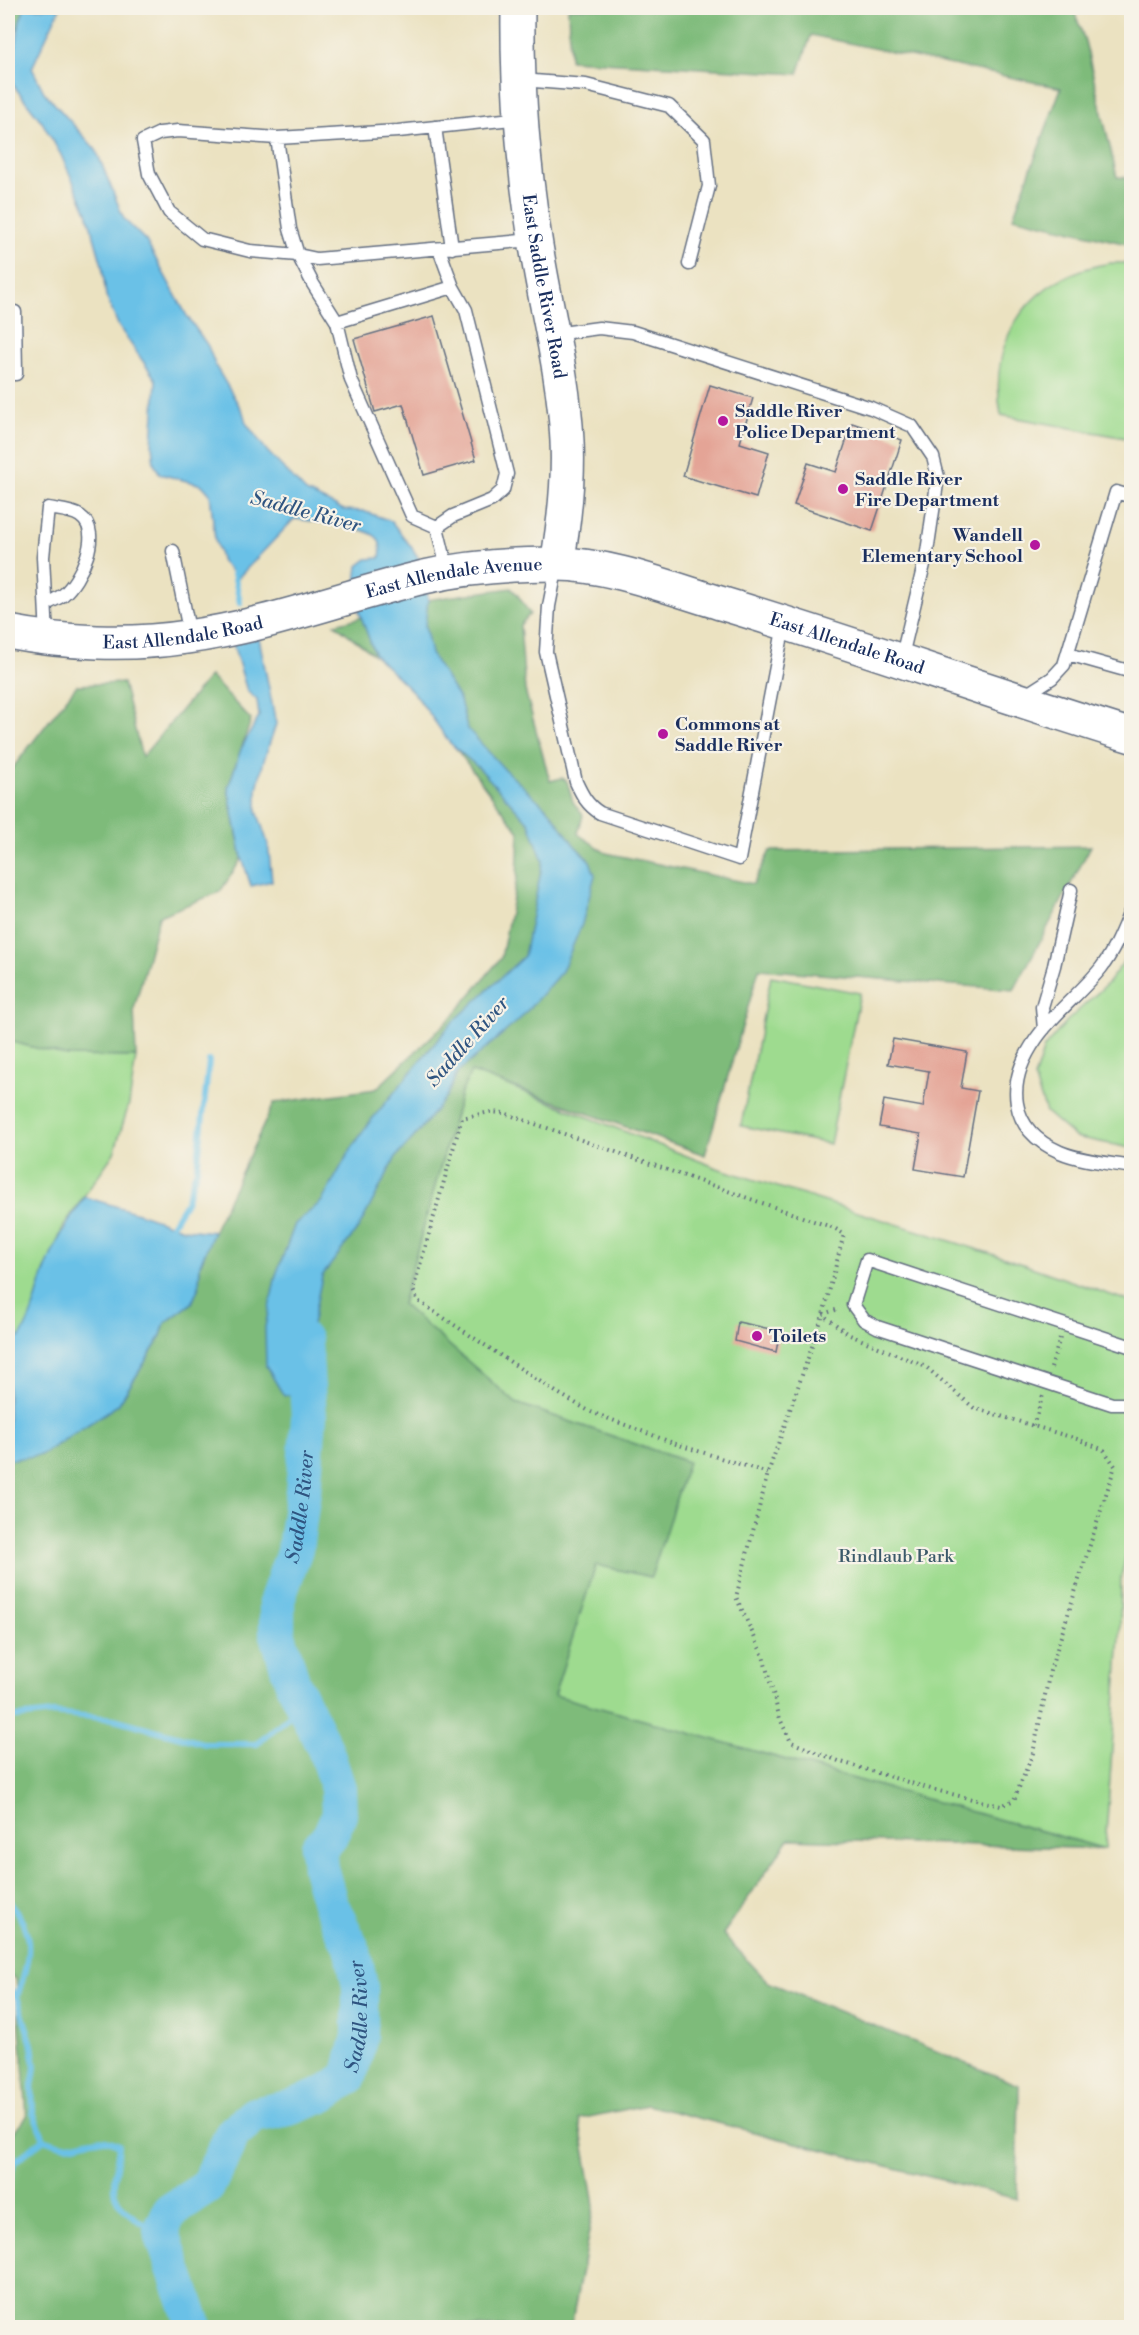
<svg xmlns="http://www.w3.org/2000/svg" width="1139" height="2335" viewBox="0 0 1139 2335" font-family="'Libre Bodoni',serif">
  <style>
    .green { fill: #9edb8f; stroke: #5c8576; stroke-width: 1.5 }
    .forest { fill: #7ebb7a; stroke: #4c756c; stroke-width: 1.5 }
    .water { fill: #6ac1e7; stroke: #4278a2; stroke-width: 1.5 }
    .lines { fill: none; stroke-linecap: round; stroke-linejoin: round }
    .stream { stroke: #6ac1e7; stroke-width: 6 }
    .river { stroke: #6ac1e7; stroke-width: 36 }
    .building { fill: #e4a496 }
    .service-casing { stroke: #646e81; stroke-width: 15 }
    .secondary-casing { stroke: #646e81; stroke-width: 36 }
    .path { stroke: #646e81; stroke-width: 4; stroke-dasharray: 1.5 4.5; stroke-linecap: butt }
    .service { stroke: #fff; stroke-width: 12 }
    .secondary { stroke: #fff; stroke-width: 33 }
    .poi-dot { fill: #b5179e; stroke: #f7f3e8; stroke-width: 2 }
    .labels { text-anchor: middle; stroke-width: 4.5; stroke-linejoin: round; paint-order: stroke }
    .street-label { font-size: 18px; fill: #1b2f5e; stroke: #f7f3e8 }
    .poi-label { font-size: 18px; font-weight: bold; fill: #1b2f5e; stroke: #f7f3e8; text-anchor: start }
    .park-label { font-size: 18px; fill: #3c5a6a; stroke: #f7f3e8 }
    .water-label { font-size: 20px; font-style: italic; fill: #2f5480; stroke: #f7f3e8 }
  </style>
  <rect width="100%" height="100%" fill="#f7f3e8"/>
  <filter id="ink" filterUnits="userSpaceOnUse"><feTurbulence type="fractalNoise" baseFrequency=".0167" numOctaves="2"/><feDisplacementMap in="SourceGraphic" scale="12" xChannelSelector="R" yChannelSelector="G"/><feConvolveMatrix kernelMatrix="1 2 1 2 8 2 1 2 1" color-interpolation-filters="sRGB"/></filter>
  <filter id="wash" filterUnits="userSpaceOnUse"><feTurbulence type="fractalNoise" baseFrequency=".008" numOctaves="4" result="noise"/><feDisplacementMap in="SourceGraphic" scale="24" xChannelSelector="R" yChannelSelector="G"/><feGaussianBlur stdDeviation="1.35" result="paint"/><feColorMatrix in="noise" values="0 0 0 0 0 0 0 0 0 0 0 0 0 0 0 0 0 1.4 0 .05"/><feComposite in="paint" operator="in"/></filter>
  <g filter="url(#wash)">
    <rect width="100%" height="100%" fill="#ebe2c1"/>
    <path class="green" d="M1111 263H1131V439L1001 415C987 336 1031 275 1111 263Z
      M1131 952V1148L1075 1137 1046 1112 1034 1078 1044 1048 1067 1021 1107 984Z
      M771 976 860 993 830 1144 741 1126Z
      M8 1041 68 1056 136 1057 129 1104 114 1153 64 1225 43 1275 29 1324 19 1338 8 1339Z
      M471 1071 720 1169 1011 1260 1131 1302 1132 1531 1121 1577 1120 1636 1105 1849 553 1695 596 1564 688 1462 515 1403 402 1305 461 1093Z"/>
    <path class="forest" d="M8 8H25L8 51Z
      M568 8H1073L1085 41 1117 177 1131 178V245L1013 217 1061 88 811 35 798 74 570 60Z
      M511 588 517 594 530 614 520 625 525 690 550 781 562 778 567 781 573 802 583 815 578 834 606 853 753 884 770 851 1091 846 1014 990 759 969 705 1155 471 1072 461 1093 402 1304 516 1403 688 1462 651 1577 596 1565 554 1695 1105 1849 789 1839 723 1934 768 1982 1019 2085 1017 2199 647 2105 579 2119 594 2205 571 2327H8V2140L27 2116 16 1979 8 1974V1459L118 1405 160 1338 165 1323 192 1303 199 1286 200 1266 213 1232 274 1103 376 1089 452 1017 501 958 517 878 519 832 402 677 335 624 433 599Z
      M210 676 251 720 228 788 242 858 220 892 159 916 134 1009 136 1057 68 1056 8 1041V774L77 685 123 683 142 757Z"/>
    <path class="water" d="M25 8H60L32 68 44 92 96 150 124 219 146 241 187 316 208 346 216 367 243 412 246 423 267 451 306 492 344 510 363 511 391 521 412 548 421 562 428 599 425 626 431 654 460 700 467 728 505 770 550 811 575 846 590 861 595 875 582 924 562 971 519 1020 458 1072 446 1097 414 1137 396 1157 359 1227 322 1276 311 1330 315 1388 284 1396 266 1366 265 1327 276 1275 295 1224 322 1201 348 1154 368 1124 450 1025 524 956 543 861 529 823 481 770 450 743 416 695 375 655 359 611 355 592 358 566 367 559 380 558C381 552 381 544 378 539 369 526 310 521 294 519L238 578 222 562 215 539 210 494 202 485 160 474 154 464 152 445 156 380 119 327 106 296 102 265 87 212 61 155 42 122 10 81 20 20Z
      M259 638 276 724 264 760 257 788V811L268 844 272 881 251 886 242 858 228 788 241 749 259 716 257 700 247 691 233 644Z
      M85 1197 138 1213 183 1229 214 1232 200 1264 199 1286 192 1303 165 1323 160 1338 118 1405 41 1455 8 1460V1338H19C32 1319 36 1298 43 1276 53 1247 66 1223 85 1197Z"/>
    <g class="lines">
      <path class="stream" d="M233 568 240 603
        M172 1225 186 1202 197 1169 209 1061
        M8 1718 53 1713 114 1719 206 1744H257L303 1704
        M8 1900C37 1935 30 1956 17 1997
        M8 1988 17 1997 32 2045 35 2067 32 2086 33 2113 44 2139C50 2141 60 2146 67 2145 88 2143 97 2133 119 2145 118 2158 115 2170 114 2183 111 2207 142 2225 161 2231
        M8 2186 14 2162 44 2139"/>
      <path class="river" id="s1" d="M195 2328 161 2231 170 2211 207 2187 233 2133 254 2115 289 2108 323 2095 349 2077 360 2036V1987L353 1951 330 1903 320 1868 318 1847 329 1838 339 1815 338 1788 325 1749 293 1684 277 1632V1600L295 1549 303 1491 309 1417 304 1341"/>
    </g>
    <g id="blocks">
      <path class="building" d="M434 316 476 460 424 475 403 404 375 412 354 339Z
        M710 385 753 398 740 443 769 452 756 498 683 476Z
        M852 423 902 440 872 531 794 505 808 463 836 472Z
        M893 1039 967 1052 961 1088 978 1091 963 1177 915 1169 921 1134 879 1127 884 1100 923 1107 929 1071 888 1064Z
        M738 1322 780 1331 776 1352 735 1341Z"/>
    </g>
  </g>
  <g filter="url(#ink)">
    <use href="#blocks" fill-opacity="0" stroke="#646e81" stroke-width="1.5"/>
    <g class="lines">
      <defs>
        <path id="service" d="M521 80 586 85 669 106 704 140 709 186 689 264
          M521 118 398 131 277 138 290 229 298 255 317 259 533 240
          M435 127 452 248
          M277 138 178 131 160 133 143 141 149 174 169 212 202 239 250 251 298 255 313 284 337 322
          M554 334 599 328 633 332 871 408 912 426 933 457 938 477 927 552 901 660
          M8 374H16L15 312
          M437 527 412 516 351 380 337 322 453 287
          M437 527 453 516 492 500 503 490 507 474 466 310 453 287 439 249
          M437 527 448 572
          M173 551 190 635
          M557 565 549 606 546 652 576 782C582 795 587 805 600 813L739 859 784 625
          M47 604C52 601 58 598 63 595 80 581 104 532 80 516 71 510 58 510 48 508L43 557 47 637
          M1068 654 1132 672
          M1024 696 1052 678 1064 665 1116 492 1132 497
          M1132 907C1123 928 1115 950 1101 968 1081 993 1054 1013 1036 1039 1006 1082 1007 1129 1060 1152 1081 1161 1109 1163 1132 1167
          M1044 1029 1042 1007 1054 966 1071 890
          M1132 1347 867 1260 853 1305 864 1320 877 1327 1112 1404H1132"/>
        <g id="secondary">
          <path id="s2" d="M518 8C517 85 523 163 535 239 545 306 564 373 567 441 569 482 564 524 557 564"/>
          <path id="s3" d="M8 632C65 643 129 646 187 637 268 626 345 596 424 577 467 567 514 564 557 564 611 564 675 590 727 605 862 646 996 694 1132 736"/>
        </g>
      </defs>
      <use href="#service" class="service-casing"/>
      <use href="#secondary" class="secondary-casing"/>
      <path class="path" d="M823 1314 839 1309
        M1051 1368 1060 1338
        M1033 1426 1043 1395
        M768 1473 676 1444 591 1412 556 1392 418 1301 413 1290 462 1118 490 1112 504 1113 834 1228 844 1234 823 1315 768 1473 736 1597 763 1656 780 1719 791 1742 841 1762 931 1789 1001 1806 1014 1800 1033 1753 1050 1671 1115 1466 1104 1450 1077 1439 974 1408 926 1367 850 1335 823 1315"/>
      <use href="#service" class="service"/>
      <use href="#secondary" class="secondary"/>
    </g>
  </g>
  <g class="poi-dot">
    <circle cx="723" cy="421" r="6"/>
    <circle cx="843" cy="489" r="6"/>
    <circle cx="1035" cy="545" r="6"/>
    <circle cx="663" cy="734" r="6"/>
    <circle cx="757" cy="1336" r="6"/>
  </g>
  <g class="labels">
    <g class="street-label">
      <text dy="6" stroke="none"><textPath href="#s2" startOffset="280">East Saddle River Road</textPath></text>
      <text dy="6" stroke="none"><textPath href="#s3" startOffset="454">East Allendale Avenue</textPath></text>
      <text dy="6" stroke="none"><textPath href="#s3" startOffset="176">East Allendale Road</textPath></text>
      <text dy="6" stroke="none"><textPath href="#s3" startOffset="860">East Allendale Road</textPath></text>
    </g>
    <g class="poi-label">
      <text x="735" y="417">Saddle River<tspan x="735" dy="21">Police Department</tspan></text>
      <text x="855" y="485">Saddle River<tspan x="855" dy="21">Fire Department</tspan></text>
      <text x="1023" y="541" text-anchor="end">Wandell<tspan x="1023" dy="21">Elementary School</tspan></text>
      <text x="675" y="730">Commons at<tspan x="675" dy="21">Saddle River</tspan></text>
      <text x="769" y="1342">Toilets</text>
    </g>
    <g class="park-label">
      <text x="896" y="1562">Rindlaub Park</text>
    </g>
    <g class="water-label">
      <text transform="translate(306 511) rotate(15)" y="7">Saddle River</text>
      <text transform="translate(467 1041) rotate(-48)" y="7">Saddle River</text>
      <text dy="7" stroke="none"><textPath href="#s1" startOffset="962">Saddle River</textPath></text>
      <text dy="7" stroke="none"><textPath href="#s1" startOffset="422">Saddle River</textPath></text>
    </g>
  </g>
  <rect width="1139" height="2335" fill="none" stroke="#f7f3e8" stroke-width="30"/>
</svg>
